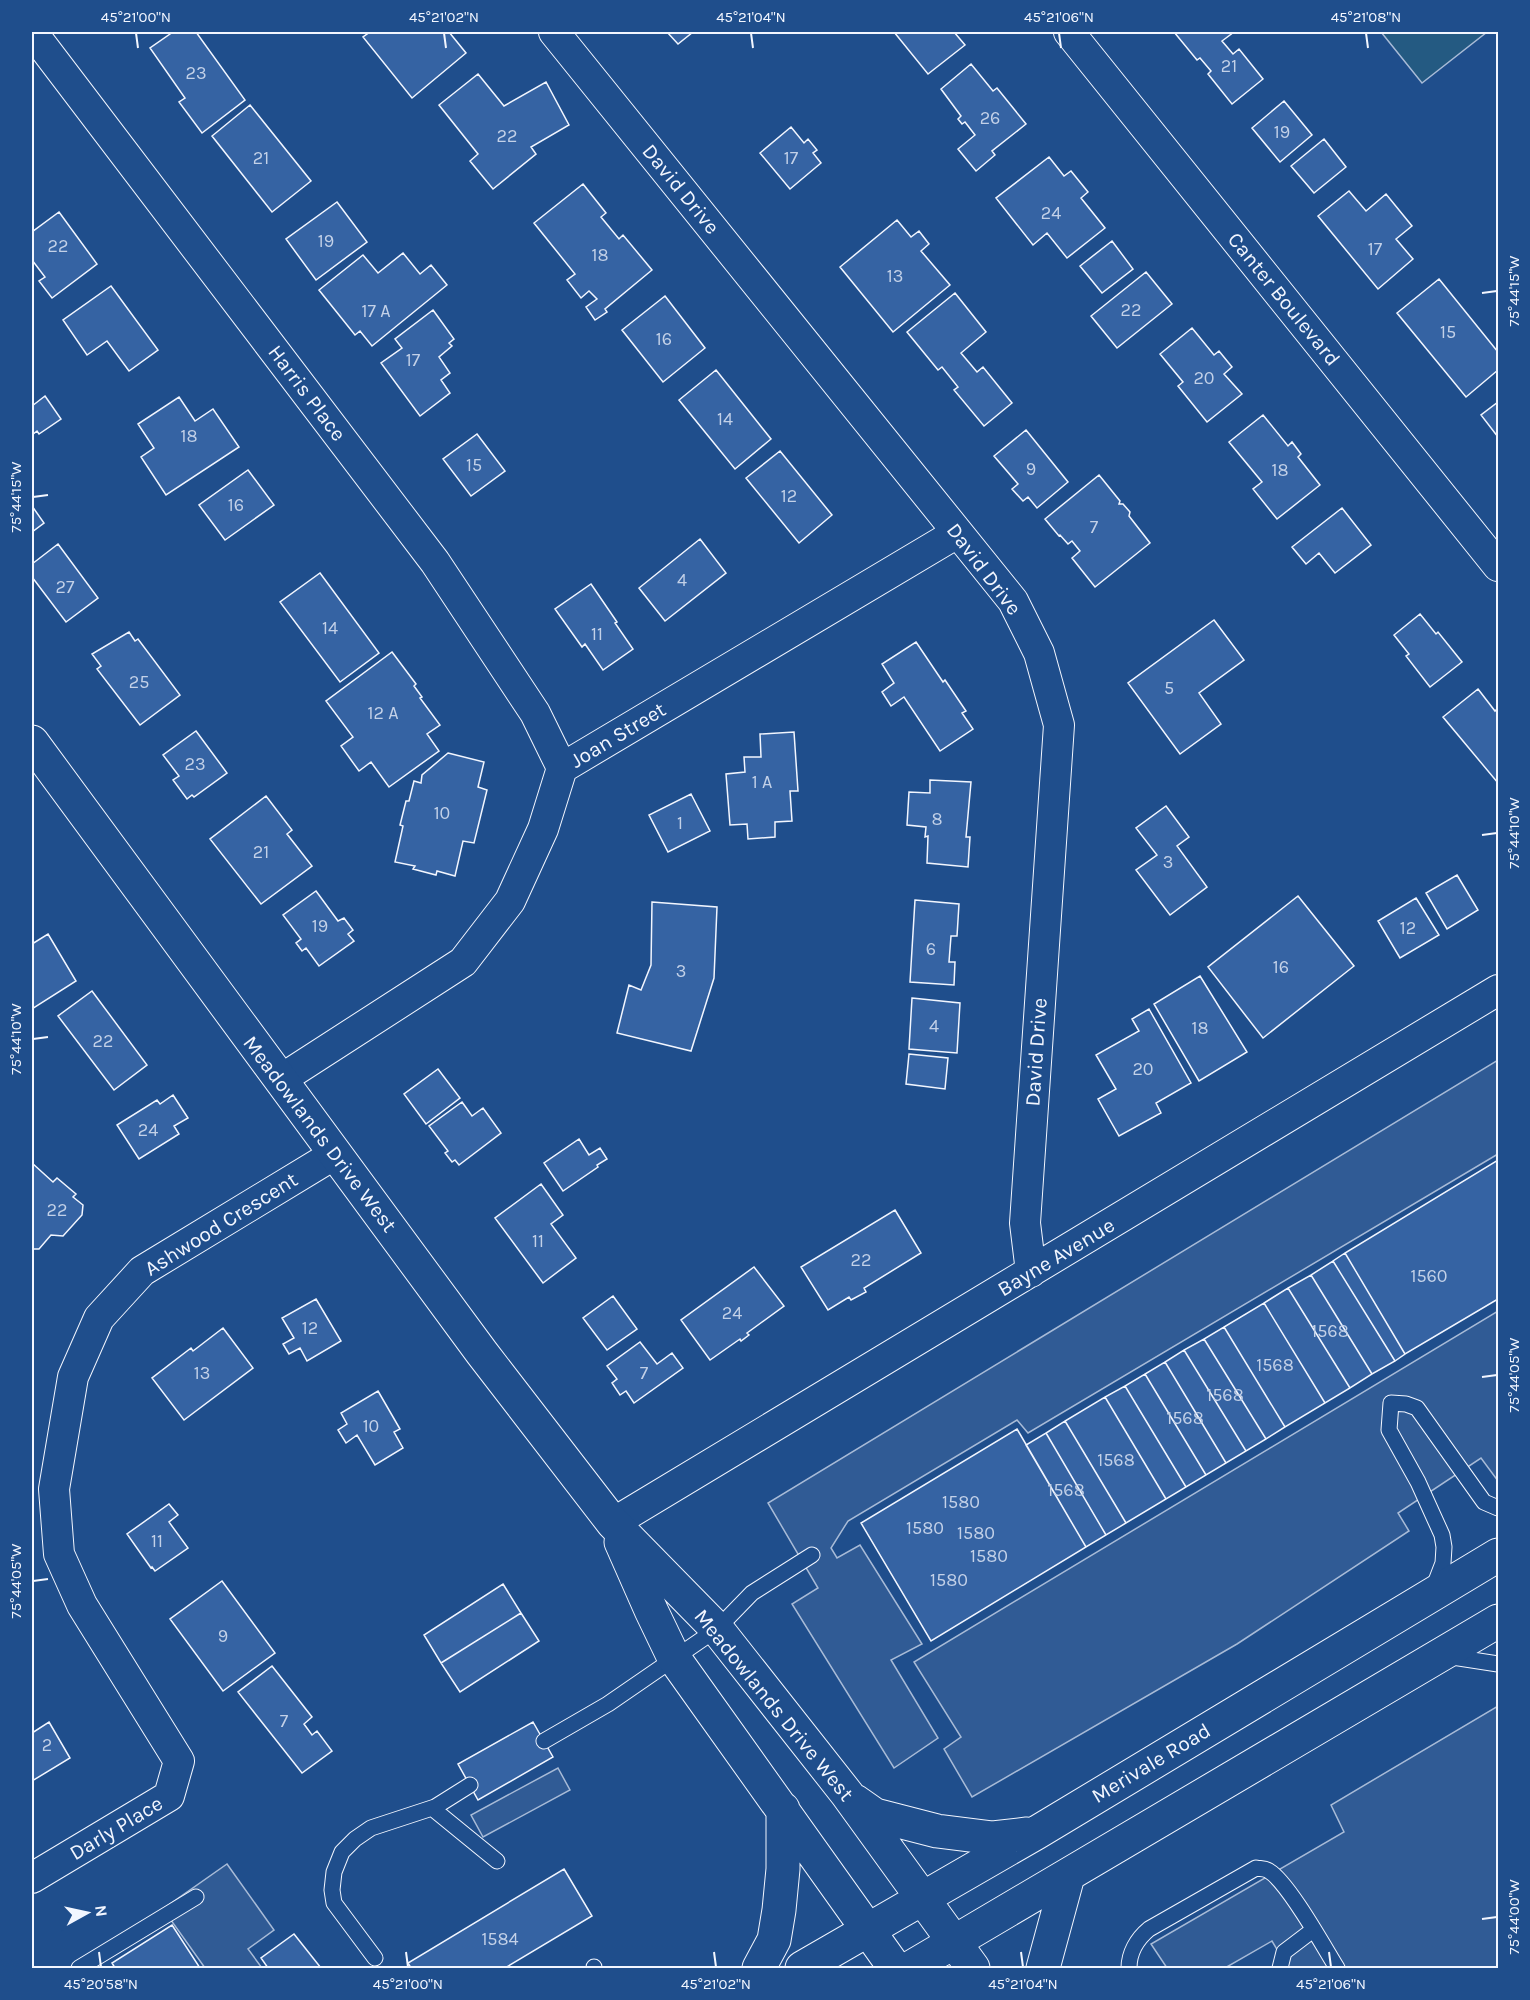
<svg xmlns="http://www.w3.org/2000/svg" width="1530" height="2000" viewBox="0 0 1530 2000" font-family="Karla,sans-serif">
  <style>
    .green { fill: #245a82; stroke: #a8bbd7; stroke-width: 1.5 }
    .parking { fill: #305b95; stroke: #a8bbd7; stroke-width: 1.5 }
    .building { fill: #3563a3; stroke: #f2f6ff; stroke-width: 1.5 }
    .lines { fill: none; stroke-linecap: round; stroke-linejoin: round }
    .service-casing { stroke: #f2f6ff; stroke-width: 17 }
    .minor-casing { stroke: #f2f6ff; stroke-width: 32 }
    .secondary-casing { stroke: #f2f6ff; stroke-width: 35 }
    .service { stroke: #1f4e8c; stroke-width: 15 }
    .minor { stroke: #1f4e8c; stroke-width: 30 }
    .secondary { stroke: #1f4e8c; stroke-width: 33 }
    .ticks { fill: none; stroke: #f2f6ff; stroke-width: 2 }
    .labels { text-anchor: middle; stroke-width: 4.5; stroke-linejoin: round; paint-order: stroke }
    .number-label { font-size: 18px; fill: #c3d1e8 }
    .street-label { font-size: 21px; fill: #f2f6ff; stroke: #1f4e8c }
    .neatline { fill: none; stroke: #f2f6ff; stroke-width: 2 }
    .ticks-label { font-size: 15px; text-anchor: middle; fill: #f2f6ff }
  </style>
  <rect width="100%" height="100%" fill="#1f4e8c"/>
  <path class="green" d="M1381 32H1487L1422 83Z"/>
  <path class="parking" d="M1498 1060V1154L1028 1433 1017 1420 848 1521 831 1548 837 1558 860 1545 922 1644 891 1660 938 1738 894 1768 792 1604 818 1588 768 1503Z
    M1498 1311V1481L1481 1458 1398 1513 1409 1531 1237 1644 972 1797 944 1749 961 1737 914 1662Z
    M1498 1706V1968H1288L1272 1941 1225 1968H1167L1151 1944 1344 1832 1331 1805Z
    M558 1768 570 1790 483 1837 471 1815Z
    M227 1864 274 1930 248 1949 262 1968H205L163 1909Z"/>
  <path class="building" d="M173 32H196L245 100 202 133 179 102 185 98 150 48Z
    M370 32H449L466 53 412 98 363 37Z
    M667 32H693L678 44Z
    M894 32H954L965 45 928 74Z
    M1174 32H1234L1222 41 1233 54 1239 49 1263 79 1232 104 1208 74 1211 71 1200 58 1197 60Z
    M971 64 993 91 997 88 1026 124 992 151 995 155 976 171 958 149 975 135 965 122 962 124 958 119 961 116 941 89Z
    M478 74 504 106 546 82 569 125 531 147 536 154 493 189 470 161 478 154 439 105Z
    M1284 101 1312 135 1280 162 1252 128Z
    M250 105 311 181 272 212 212 136Z
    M791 127 804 143 808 139 817 150 813 153 821 163 790 189 760 153Z
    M1324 139 1346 167 1314 193 1291 166Z
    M1049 157 1064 176 1071 171 1088 192 1081 198 1105 228 1067 258 1047 233 1033 245 996 198Z
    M583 184 606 213 601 217 619 239 623 235 652 270 605 309 607 312 595 320 586 307 597 299 589 291 581 298 567 280 575 274 534 223Z
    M1349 191 1366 211 1386 194 1412 226 1396 239 1413 259 1378 289 1318 216Z
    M337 202 367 242 316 280 286 239Z
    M59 212 97 264 52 298 39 281 45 277 32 260V232Z
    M897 220 911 237 919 231 929 244 921 251 950 285 893 332 840 267Z
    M1112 241 1133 269 1102 293 1080 266Z
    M403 253 420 274 431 265 447 285 372 346 360 331 355 335 319 290 363 255 378 273Z
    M1146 272 1172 304 1117 348 1091 316Z
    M1439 279 1498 352V370L1466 397 1397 313Z
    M111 286 158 350 129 371 107 341 87 355 63 320Z
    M955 293 986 332 961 353 977 372 983 367 1012 403 984 426 954 390 958 387 942 367 938 370 907 332Z
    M665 296 705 348 663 382 622 330Z
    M433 310 454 339 449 343 452 346 439 357 450 373 441 380 450 393 420 416 381 363 402 348 395 339Z
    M1192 328 1214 355 1219 351 1232 367 1224 374 1242 394 1207 422 1178 386 1183 382 1160 354Z
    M716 370 771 439 735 469 679 400Z
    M45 396 61 419 39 434 37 431 32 435V406Z
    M179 397 195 421 213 409 239 447 166 495 141 457 154 448 138 424Z
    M1498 402V437L1481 415Z
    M1263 415 1288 446 1292 442 1301 454 1298 457 1320 485 1277 519 1253 489 1262 482 1229 442Z
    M1026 430 1068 482 1037 508 1028 497 1023 501 1012 489 1018 484 994 456Z
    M477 434 505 471 471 496 443 459Z
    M780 451 832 515 799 543 746 478Z
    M248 470 274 505 225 540 199 505Z
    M1099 475 1120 501 1119 504H1123L1130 512 1129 516 1150 543 1095 587 1072 558 1080 551 1072 541 1068 544 1060 535 1059 536 1045 519Z
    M32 506 44 523 32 532Z
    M1342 508 1371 545 1335 573 1319 553 1306 564 1292 547Z
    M700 539 726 573 665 621 639 588Z
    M58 544 98 598 66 622 32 577V564Z
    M320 573 379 653 340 682 280 602Z
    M591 584 617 622 615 623 633 649 603 670 585 644 582 647 555 609Z
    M1420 614 1436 634 1438 632 1462 662 1430 687 1406 656 1409 654 1394 635Z
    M1214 620 1244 660 1199 693 1221 724 1180 754 1128 683Z
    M129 632 135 641 138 639 180 695 140 725 97 669 101 666 92 654Z
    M916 642 943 682 945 680 966 711 962 713 973 729 940 751 904 697 891 706 882 692 894 683 882 664Z
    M392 652 416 684 414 686 422 697 420 698 440 725 427 734 439 751 389 787 371 762 359 771 341 746 353 737 326 701Z
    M1478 689 1495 711 1498 708V783L1443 717Z
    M196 731 227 773 194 797 192 795 187 799 173 780 179 776 163 755Z
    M794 732 798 791H790L792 821 775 822V837L748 839 747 824 730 825 726 774 745 772 744 757H761L760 734Z
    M448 753 484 762 478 787 487 790 474 843 463 841 455 876 437 871 436 875 413 869 415 866 395 862 403 826 400 825 406 801H409L414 781 421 783 422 775Z
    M930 780 971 782 966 837H970L968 867 927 863 928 836 925 837 926 827 907 825 909 792 930 793Z
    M691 794 710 831 668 852 649 815Z
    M266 796 292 830 287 834 312 866 261 904 210 839Z
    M1166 806 1189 837 1177 846 1207 887 1170 915 1136 870 1157 855 1136 828Z
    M1457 875 1478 910 1447 929 1426 893Z
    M316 891 338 921 344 918 353 930 348 934 354 941 319 966 306 948 302 951 296 943 301 939 283 915Z
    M1298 896 1354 966 1263 1038 1208 967Z
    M1416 898 1439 935 1400 958 1378 921Z
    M915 900 959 904 957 936H951L949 962H955L954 985 910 982Z
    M652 902 717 907 714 978 691 1051 617 1033 629 985 641 990 651 965Z
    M48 934 76 981 32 1009V944Z
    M1200 976 1247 1052 1199 1081 1154 1004Z
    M92 991 147 1065 114 1090 58 1016Z
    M912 998 960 1003 957 1053 909 1049Z
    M1149 1009 1191 1083 1156 1103 1161 1113 1119 1136 1098 1099 1116 1089 1096 1055 1139 1031 1132 1019Z
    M909 1054 948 1058 945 1089 906 1084Z
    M438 1069 460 1098 426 1124 404 1094Z
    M173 1095 188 1118 174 1126 179 1134 139 1159 117 1125 157 1100 160 1104Z
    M462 1102 472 1116 483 1108 501 1133 459 1165 455 1160 452 1162 445 1153 448 1151 429 1126Z
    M579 1139 589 1155 600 1148 607 1159 597 1165 598 1167 563 1191 544 1163Z
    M1498 1160V1299L1405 1354 1345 1253Z
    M32 1163 53 1182 57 1178 76 1194 73 1197 83 1205 82 1215 63 1236 51 1235 39 1249H32Z
    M541 1184 563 1215 551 1224 576 1258 543 1283 495 1218Z
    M895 1210 921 1253 864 1288 866 1292 851 1300 849 1297 828 1310 801 1267Z
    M1345 1253 1405 1354 1395 1361 1333 1261Z
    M1333 1261 1395 1361 1372 1374 1311 1275Z
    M754 1267 784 1306 747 1333 749 1335 741 1341 740 1339 710 1360 681 1320Z
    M1311 1275 1372 1374 1350 1388 1288 1288Z
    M1288 1288 1350 1388 1325 1403 1264 1303Z
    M613 1296 637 1329 607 1350 583 1318Z
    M316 1299 341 1341 307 1361 300 1348 289 1354 283 1344 294 1338 282 1318Z
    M1264 1303 1325 1403 1285 1427 1224 1327Z
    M1224 1327 1285 1427 1266 1439 1204 1339Z
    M223 1328 253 1368 184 1420 152 1378 191 1348 193 1351Z
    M1204 1339 1266 1439 1246 1451 1184 1350Z
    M640 1342 657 1364 672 1353 683 1368 634 1403 626 1391 620 1395 612 1383 617 1379 607 1366Z
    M1184 1350 1246 1451 1226 1463 1165 1362Z
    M1165 1362 1226 1463 1206 1475 1145 1374Z
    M1145 1374 1206 1475 1186 1487 1125 1386Z
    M1125 1386 1186 1487 1166 1499 1105 1397Z
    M378 1391 400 1429 394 1432 403 1448 375 1465 357 1435 346 1443 338 1430 347 1424 341 1413Z
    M1105 1397 1166 1499 1126 1523 1065 1421Z
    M1065 1421 1126 1523 1106 1535 1046 1433Z
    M1017 1429 1086 1547 931 1641 861 1523Z
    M1046 1433 1106 1535 1086 1547 1026 1445Z
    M169 1504 178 1515 169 1522 188 1548 155 1571 152 1567 151 1568 127 1534Z
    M222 1581 275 1653 223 1691 170 1619Z
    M503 1584 521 1613 441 1663 424 1635Z
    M521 1613 539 1641 460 1692 441 1663Z
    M272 1666 312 1717 304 1724 312 1735 317 1731 332 1751 302 1773 238 1692Z
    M49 1722 70 1758 32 1781V1733Z
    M533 1722 553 1757 478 1800 458 1764Z
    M564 1869 592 1916 505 1968H411L408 1963Z
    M172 1925 200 1968H115L112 1963Z
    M294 1934 321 1968H268L261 1958Z"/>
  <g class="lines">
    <defs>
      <path id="service" d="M1433 1589 1443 1563 1444 1547 1442 1535 1418 1482 1389 1430 1391 1403 1406 1404 1417 1408 1484 1502 1498 1508
        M1446 1656 1498 1664
        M544 1741 608 1704 717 1629 752 1593 812 1555
        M432 1808 497 1861
        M375 1958 334 1903 332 1890 334 1872 342 1852 355 1839 371 1828 435 1807 470 1785
        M594 1967V1968
        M79 1968 196 1897
        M1129 1968C1129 1953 1137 1939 1149 1929L1256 1868C1260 1869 1265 1868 1269 1871 1288 1882 1324 1947 1337 1968
        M1280 1968 1284 1952 1313 1930"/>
      <path id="minor" d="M32 32 435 562 535 713 562 768
        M554 32 1013 601 1039 653 1059 725 1025 1223 1031 1272
        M1069 32 1498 566
        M280 1080 463 962 510 901 543 829 562 768 957 533
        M613 1523 1498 990
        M32 1878 169 1796 179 1761 82 1605 59 1554 54 1489 73 1377 99 1318 142 1271 335 1154"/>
      <path id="secondary" d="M32 742 482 1353 613 1523 717 1629 847 1794 973 1968
        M621 1542 651 1610 674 1658 895 1968
        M855 1801 875 1815 937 1831 993 1838 1027 1834
        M759 1968 774 1940 779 1910 783 1869V1809
        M802 1968 1036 1833 1498 1555
        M910 1968 1498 1621
        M1043 1968 1068 1876"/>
    </defs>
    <use href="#service" class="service-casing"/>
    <use href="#minor" class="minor-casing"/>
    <use href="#secondary" class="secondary-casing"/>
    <use href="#service" class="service"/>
    <use href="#minor" class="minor"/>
    <use href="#secondary" class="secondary"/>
  </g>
  <path class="ticks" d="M136 33 138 48M444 33 446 48M751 33 753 48M1059 33 1061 48M1366 33 1368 48M1482 293 1497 291M33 497 48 495M1482 835 1497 833M33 1039 48 1037M1482 1377 1497 1375M33 1581 48 1579M1482 1919 1497 1917M99 1952 101 1967M406 1952 408 1967M714 1952 716 1967M1021 1952 1023 1967M1329 1952 1331 1967"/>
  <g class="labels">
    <g class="number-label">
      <text x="1229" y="72">21</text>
      <text x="196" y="79">23</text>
      <text x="990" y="124">26</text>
      <text x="1282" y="138">19</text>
      <text x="507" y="142">22</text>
      <text x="261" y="164">21</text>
      <text x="791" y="164">17</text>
      <text x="1051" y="219">24</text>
      <text x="326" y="247">19</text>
      <text x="58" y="252">22</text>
      <text x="1375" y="255">17</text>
      <text x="600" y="261">18</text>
      <text x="895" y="282">13</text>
      <text x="1131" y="316">22</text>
      <text x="376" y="317">17 A</text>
      <text x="1448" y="338">15</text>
      <text x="664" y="345">16</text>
      <text x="413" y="366">17</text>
      <text x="1204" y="384">20</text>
      <text x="725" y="425">14</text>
      <text x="189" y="442">18</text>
      <text x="474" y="471">15</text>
      <text x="1031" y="475">9</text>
      <text x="1280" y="476">18</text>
      <text x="789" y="502">12</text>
      <text x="236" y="511">16</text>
      <text x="1094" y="533">7</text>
      <text x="682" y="586">4</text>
      <text x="65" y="593">27</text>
      <text x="330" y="634">14</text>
      <text x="597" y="640">11</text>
      <text x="139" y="688">25</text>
      <text x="1169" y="694">5</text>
      <text x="383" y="719">12 A</text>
      <text x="195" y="770">23</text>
      <text x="762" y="788">1 A</text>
      <text x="442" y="819">10</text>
      <text x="937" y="825">8</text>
      <text x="680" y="829">1</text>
      <text x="261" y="858">21</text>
      <text x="1168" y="868">3</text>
      <text x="320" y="932">19</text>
      <text x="1408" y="934">12</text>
      <text x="931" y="955">6</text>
      <text x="1281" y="973">16</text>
      <text x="681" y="977">3</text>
      <text x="934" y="1032">4</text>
      <text x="1200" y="1034">18</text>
      <text x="103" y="1047">22</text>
      <text x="1143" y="1075">20</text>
      <text x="148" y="1136">24</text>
      <text x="57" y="1216">22</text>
      <text x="538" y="1247">11</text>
      <text x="861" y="1266">22</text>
      <text x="1429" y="1282">1560</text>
      <text x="732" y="1319">24</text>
      <text x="310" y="1334">12</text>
      <text x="1330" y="1337">1568</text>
      <text x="1275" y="1371">1568</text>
      <text x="202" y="1379">13</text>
      <text x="644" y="1379">7</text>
      <text x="1225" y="1401">1568</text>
      <text x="1185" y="1424">1568</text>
      <text x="371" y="1432">10</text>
      <text x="1116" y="1466">1568</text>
      <text x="1066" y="1496">1568</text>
      <text x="961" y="1508">1580</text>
      <text x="925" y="1534">1580</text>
      <text x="976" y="1539">1580</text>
      <text x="157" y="1547">11</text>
      <text x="989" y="1562">1580</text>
      <text x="949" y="1586">1580</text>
      <text x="223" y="1642">9</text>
      <text x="284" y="1727">7</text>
      <text x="47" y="1751">2</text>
      <text x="500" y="1945">1584</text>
    </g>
    <g class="street-label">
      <text transform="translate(681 189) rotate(51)" y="7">David Drive</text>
      <text transform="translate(1284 299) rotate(51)" y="7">Canter Boulevard</text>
      <text transform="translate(307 393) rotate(53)" y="7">Harris Place</text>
      <text transform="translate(984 569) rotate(53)" y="7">David Drive</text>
      <text transform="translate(618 735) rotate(-31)" y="7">Joan Street</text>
      <text transform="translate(1036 1052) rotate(-86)" y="7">David Drive</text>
      <text transform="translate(320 1134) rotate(53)" y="7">Meadowlands Drive West</text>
      <text transform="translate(221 1224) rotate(-32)" y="7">Ashwood Crescent</text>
      <text transform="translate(1056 1257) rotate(-31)" y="7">Bayne Avenue</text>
      <text transform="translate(774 1705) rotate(51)" y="7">Meadowlands Drive West</text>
      <text transform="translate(1151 1763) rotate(-31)" y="7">Merivale Road</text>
      <text transform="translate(116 1828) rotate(-31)" y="7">Darly Place</text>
    </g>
  </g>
  <rect width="1530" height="2000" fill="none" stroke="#1f4e8c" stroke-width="66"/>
  <g transform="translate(87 1913) rotate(82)" stroke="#1f4e8c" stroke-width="4.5" paint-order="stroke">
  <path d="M0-4.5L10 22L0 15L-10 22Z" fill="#f2f6ff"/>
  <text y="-9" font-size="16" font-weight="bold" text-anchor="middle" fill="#f2f6ff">N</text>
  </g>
  <rect x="33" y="33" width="1464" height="1934" class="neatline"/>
  <g class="ticks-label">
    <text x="136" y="22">45°21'00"N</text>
    <text x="444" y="22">45°21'02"N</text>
    <text x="751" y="22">45°21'04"N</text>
    <text x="1059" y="22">45°21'06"N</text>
    <text x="1366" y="22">45°21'08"N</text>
    <text transform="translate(1514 291) rotate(-90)" y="5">75°44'15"W</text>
    <text transform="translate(16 497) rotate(-90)" y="5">75°44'15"W</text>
    <text transform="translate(1514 833) rotate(-90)" y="5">75°44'10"W</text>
    <text transform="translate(16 1039) rotate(-90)" y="5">75°44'10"W</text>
    <text transform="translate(1514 1375) rotate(-90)" y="5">75°44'05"W</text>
    <text transform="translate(16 1581) rotate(-90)" y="5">75°44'05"W</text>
    <text transform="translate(1514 1917) rotate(-90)" y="5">75°44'00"W</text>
    <text x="101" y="1989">45°20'58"N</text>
    <text x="408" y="1989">45°21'00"N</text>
    <text x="716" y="1989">45°21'02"N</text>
    <text x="1023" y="1989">45°21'04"N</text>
    <text x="1331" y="1989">45°21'06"N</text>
  </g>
</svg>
